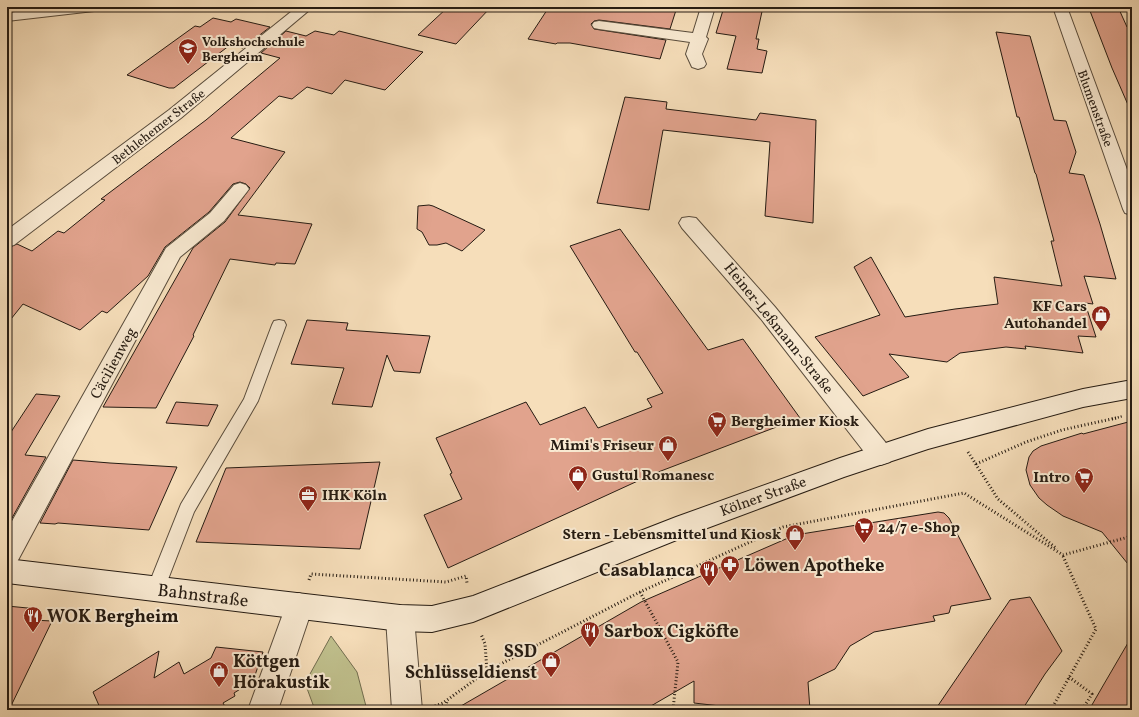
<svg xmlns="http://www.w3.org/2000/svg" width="1139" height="717" viewBox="0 0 1139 717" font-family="Vollkorn,serif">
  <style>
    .green { fill: #c0c08d; stroke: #726e50 }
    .building { fill: #e1a38d; stroke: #251b12 }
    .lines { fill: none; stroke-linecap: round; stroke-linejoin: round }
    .lane-casing { stroke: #594c3c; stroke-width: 2 }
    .street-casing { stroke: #594c3c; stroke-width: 2 }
    .secondary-casing { stroke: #251b12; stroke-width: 2 }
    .path-far1 { stroke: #251b12; stroke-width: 2.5; stroke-dasharray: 1 2; stroke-linecap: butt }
    .path { stroke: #251b12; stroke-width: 3; stroke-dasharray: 1 2.5; stroke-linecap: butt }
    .lane { fill: #f9ead2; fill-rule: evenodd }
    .street { fill: #f9ead2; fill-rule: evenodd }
    .secondary { fill: #f9ead2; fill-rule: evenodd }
    .labels { text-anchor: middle; stroke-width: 4; stroke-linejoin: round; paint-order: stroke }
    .far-poi-label { font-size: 13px; font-weight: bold; fill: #251b12; stroke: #f9ead2; text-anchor: start }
    .far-street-label { font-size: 13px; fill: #251b12; stroke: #f9ead2 }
    .poi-label { font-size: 15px; font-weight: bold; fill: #251b12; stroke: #f9ead2; text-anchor: end }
    .street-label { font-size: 15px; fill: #251b12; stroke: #f9ead2 }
    .near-poi-label { font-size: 18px; font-weight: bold; fill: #251b12; stroke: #f9ead2; text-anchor: start }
    .near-street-label { font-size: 18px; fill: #251b12; stroke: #f9ead2 }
  </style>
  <rect width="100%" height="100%" fill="#f6deba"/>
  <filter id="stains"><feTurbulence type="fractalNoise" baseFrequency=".005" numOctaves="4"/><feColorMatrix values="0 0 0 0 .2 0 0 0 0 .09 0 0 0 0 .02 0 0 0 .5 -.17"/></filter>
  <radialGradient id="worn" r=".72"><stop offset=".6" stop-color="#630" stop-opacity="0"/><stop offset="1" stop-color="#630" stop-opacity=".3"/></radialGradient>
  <path class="green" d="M331 636 357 672 367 710H315L305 683Z"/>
  <path class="building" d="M448 7H491L456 44 418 35Z
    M549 7H677L670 29 599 20 594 21 591 24 594 29 666 40 660 59 570 43H557L556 44 528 39Z
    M724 7H763L756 39H759L757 49 767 51 762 73 727 69 736 36 716 33Z
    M1091 7H1118L1127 27H1132V114L1112 68 1090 11H1093Z
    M213 18 231 22 236 19 270 27 243 48 230 45 174 88H169L127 75 195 26 200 27Z
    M286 31 306 36 315 31 334 35 339 31 423 52 385 90 345 80 332 94 307 87 292 99 279 96 231 138 285 152 238 215 312 224 295 264 276 263 275 265 230 259 193 335 194 336 156 408 103 407 193 248 225 222 250 188 246 184 240 182 233 184 209 212 165 247 148 276 107 313 102 311 80 330 23 304 7 324V248L17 244 32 251 58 231 64 233 105 200 101 199 206 120 280 58 261 53Z
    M996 32 1030 36 1054 120 1066 121 1076 152 1069 173 1084 175 1100 224 1116 279 1084 276 1093 304 1085 303 1096 337 1078 336 1083 353 1025 346 1026 349 1006 347 960 353 947 362 889 354 909 377 863 396 815 337 880 315 854 267 871 257 905 317 955 309 998 304 994 277 1062 286 1051 241H1054L1036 174 1035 173 1019 117H1017Z
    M625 97 667 102 666 109 756 120 760 113 816 120 813 223 765 216 770 142 663 130 649 210 597 203Z
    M429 205 433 206 485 230 462 251 446 243 437 245H429L422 232 417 229 418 206Z
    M620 229 708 350 743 339 800 418 653 474 448 568 424 515 462 499 450 474 452 473 436 438 526 402 540 425 585 407 598 428 652 407 647 399 663 393 637 352H635L570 246Z
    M307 320 348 323 346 330 430 336 420 373 394 371 387 355 372 407 332 404 344 368 291 364Z
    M36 394 60 396 25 455 46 457 12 518H7V438Z
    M176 402 218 405 208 426 166 423Z
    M1132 421V569L1102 532 1063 516 1047 505 1039 498 1030 485 1026 470 1029 457 1033 451 1041 446 1082 433 1083 434Z
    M73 460 110 463 177 467 149 530 58 523 55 524 40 523Z
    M380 462 360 549 196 542 226 468Z
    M938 512 944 513 949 518 991 599 951 606 949 613 933 616 935 621 874 632 850 646 835 669 808 682 810 710H755L694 703V681L644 710H454L641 602 795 535Z
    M1030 597 1062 651 1045 674 1022 710H935L1010 600Z
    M7 606 38 609 32 620 52 621 9 710H7Z
    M1132 636V710H1089L1104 684Z
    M216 647 263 652 253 681 234 693 235 696 223 703 227 710H101L93 692 159 651 154 678 179 662 184 674 211 658Z"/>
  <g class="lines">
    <defs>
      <path id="lane" d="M279 320 284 321 286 325 258 401 194 512 162 595 156 597 150 595 147 589 181 504 244 399 272 325 274 321Z"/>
      <path id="street" d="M56 7H101L99 10 94 11 7 21V13Z
        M297 7H313L181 118 14 245 7 247V230L169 110Z
        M701 7H715L706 37 708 39 702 54 706 64 704 67 698 69 692 67 686 54 690 42 599 29 594 28 592 25 594 22 599 21 693 33Z
        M1053 7H1067L1132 183V215L1125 213 1123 209Z
        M240 183 246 185 249 189 246 193 224 221 180 257 16 564 7 567V530L166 248 210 213 234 185Z
        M689 217 696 218 775 307 890 448 893 455 890 462 881 465 872 462 761 319 682 228 679 223 682 218Z
        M299 593 309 597 313 606 278 710H248L289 597Z
        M400 605 410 609 414 618 422 710H392L386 618 390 609Z"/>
      <path id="secondary" d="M1132 380V398L1083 407 928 449 844 477 694 533 473 622 432 632 400 631 7 583V559L400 605 432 606 473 596 676 517 840 458 928 429 1083 389Z"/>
    </defs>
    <use href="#lane" class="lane-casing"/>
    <use href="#street" class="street-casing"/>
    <use href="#secondary" class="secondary-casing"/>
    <path class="path-far1" d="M1112 419 1123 416"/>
    <path class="path" d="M968 452 998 499 1057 549
      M976 464 1026 442 1062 430 1116 418
      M309 580 311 574 446 582 466 576 467 583
      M640 592 678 662 673 710
      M487 671 640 592 783 527 964 493 1063 555 1132 536
      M1069 677 1092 694 1082 710
      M435 706 443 703 487 671 485 644 481 634
      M445 710 447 701
      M1051 710 1096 629 1062 554"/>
    <use href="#lane" class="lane"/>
    <use href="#street" class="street"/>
    <use href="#secondary" class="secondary"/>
  </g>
  <defs>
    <symbol id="university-pin" viewBox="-11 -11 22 30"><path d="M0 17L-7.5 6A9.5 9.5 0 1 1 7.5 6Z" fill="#8f2418" stroke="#f9ead2"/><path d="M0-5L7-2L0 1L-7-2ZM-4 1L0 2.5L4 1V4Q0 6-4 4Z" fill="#fff"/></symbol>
    <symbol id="shop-pin" viewBox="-11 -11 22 30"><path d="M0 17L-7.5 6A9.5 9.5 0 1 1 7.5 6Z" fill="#8f2418" stroke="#f9ead2"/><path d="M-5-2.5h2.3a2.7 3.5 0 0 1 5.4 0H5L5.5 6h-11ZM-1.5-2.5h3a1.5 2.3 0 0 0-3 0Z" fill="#fff"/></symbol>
    <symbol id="supermarket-pin" viewBox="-11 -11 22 30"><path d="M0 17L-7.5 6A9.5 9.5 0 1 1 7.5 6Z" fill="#8f2418" stroke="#f9ead2"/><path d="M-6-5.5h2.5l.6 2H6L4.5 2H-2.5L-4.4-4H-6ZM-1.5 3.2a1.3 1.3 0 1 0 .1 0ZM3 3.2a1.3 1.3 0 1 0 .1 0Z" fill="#fff"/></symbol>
    <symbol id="office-pin" viewBox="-11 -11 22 30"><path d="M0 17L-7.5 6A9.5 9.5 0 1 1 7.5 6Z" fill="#8f2418" stroke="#f9ead2"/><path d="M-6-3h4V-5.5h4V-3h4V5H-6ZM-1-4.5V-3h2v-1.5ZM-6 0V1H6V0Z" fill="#fff"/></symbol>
    <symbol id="pharmacy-pin" viewBox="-11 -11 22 30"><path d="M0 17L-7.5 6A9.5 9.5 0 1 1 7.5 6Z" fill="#8f2418" stroke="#f9ead2"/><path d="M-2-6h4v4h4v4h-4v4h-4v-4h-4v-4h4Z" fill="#fff"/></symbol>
    <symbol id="restaurant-pin" viewBox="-11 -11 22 30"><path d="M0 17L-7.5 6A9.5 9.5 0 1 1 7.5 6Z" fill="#8f2418" stroke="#f9ead2"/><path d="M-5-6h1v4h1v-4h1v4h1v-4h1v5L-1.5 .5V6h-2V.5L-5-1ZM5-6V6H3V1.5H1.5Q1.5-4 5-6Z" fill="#fff"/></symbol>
  </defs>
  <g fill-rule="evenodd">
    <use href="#university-pin" x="177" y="37" width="22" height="30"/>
    <use href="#shop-pin" x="1090" y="304" width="22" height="30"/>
    <use href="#supermarket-pin" x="706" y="410" width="22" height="30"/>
    <use href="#shop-pin" x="657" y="434" width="22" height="30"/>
    <use href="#shop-pin" x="567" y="464" width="22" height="30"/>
    <use href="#supermarket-pin" x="1073" y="466" width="22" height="30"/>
    <use href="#office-pin" x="297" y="484" width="22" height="30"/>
    <use href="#supermarket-pin" x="853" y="516" width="22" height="30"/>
    <use href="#shop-pin" x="784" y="523" width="22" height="30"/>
    <use href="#pharmacy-pin" x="719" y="554" width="22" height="30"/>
    <use href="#restaurant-pin" x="698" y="559" width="22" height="30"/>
    <use href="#restaurant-pin" x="22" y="605" width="22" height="30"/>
    <use href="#restaurant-pin" x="579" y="620" width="22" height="30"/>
    <use href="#shop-pin" x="540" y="650" width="22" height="30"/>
    <use href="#shop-pin" x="208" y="660" width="22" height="30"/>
  </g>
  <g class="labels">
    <g class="far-poi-label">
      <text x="202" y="46">Volkshochschule<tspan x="202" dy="15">Bergheim</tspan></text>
    </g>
    <g class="far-street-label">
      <text transform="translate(1096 108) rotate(70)" y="5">Blumenstraße</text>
      <text transform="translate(158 126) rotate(-38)" y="5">Bethlehemer Straße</text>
    </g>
    <g class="poi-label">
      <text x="1087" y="311">KF Cars<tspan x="1087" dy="17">Autohandel</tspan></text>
      <text x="731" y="426" text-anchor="start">Bergheimer Kiosk</text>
      <text x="654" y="450">Mimi's Friseur</text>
      <text x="592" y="480" text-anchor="start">Gustul Romanesc</text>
      <text x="1070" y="482">Intro</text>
      <text x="322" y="500" text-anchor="start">IHK Köln</text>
      <text x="878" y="532" text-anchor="start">24/7 e-Shop</text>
      <text x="781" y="539">Stern - Lebensmittel und Kiosk</text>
    </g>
    <g class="street-label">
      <text transform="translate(779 328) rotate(51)" y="5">Heiner-Leßmann-Straße</text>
      <text transform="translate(113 363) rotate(-61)" y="5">Cäcilienweg</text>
      <text transform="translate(763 496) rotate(-20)" y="5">Kölner Straße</text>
    </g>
    <g class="near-poi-label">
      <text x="744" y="571">Löwen Apotheke</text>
      <text x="695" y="576" text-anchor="end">Casablanca</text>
      <text x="47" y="622">WOK Bergheim</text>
      <text x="604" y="637">Sarbox Cigköfte</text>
      <text x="537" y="657" text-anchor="end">SSD<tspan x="537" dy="21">Schlüsseldienst</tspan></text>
      <text x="233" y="667">Köttgen<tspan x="233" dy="21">Hörakustik</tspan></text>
    </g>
    <g class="near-street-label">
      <text transform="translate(203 595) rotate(7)" y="6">Bahnstraße</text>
    </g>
  </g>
  <rect width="1139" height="717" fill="none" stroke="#f6deba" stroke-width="24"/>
  <rect x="8" y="8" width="1123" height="701" fill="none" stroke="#251b12" stroke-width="2"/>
  <rect x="12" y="12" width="1115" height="693" fill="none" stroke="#251b12"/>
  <rect width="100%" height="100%" filter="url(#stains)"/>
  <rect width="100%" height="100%" fill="url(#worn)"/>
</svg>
